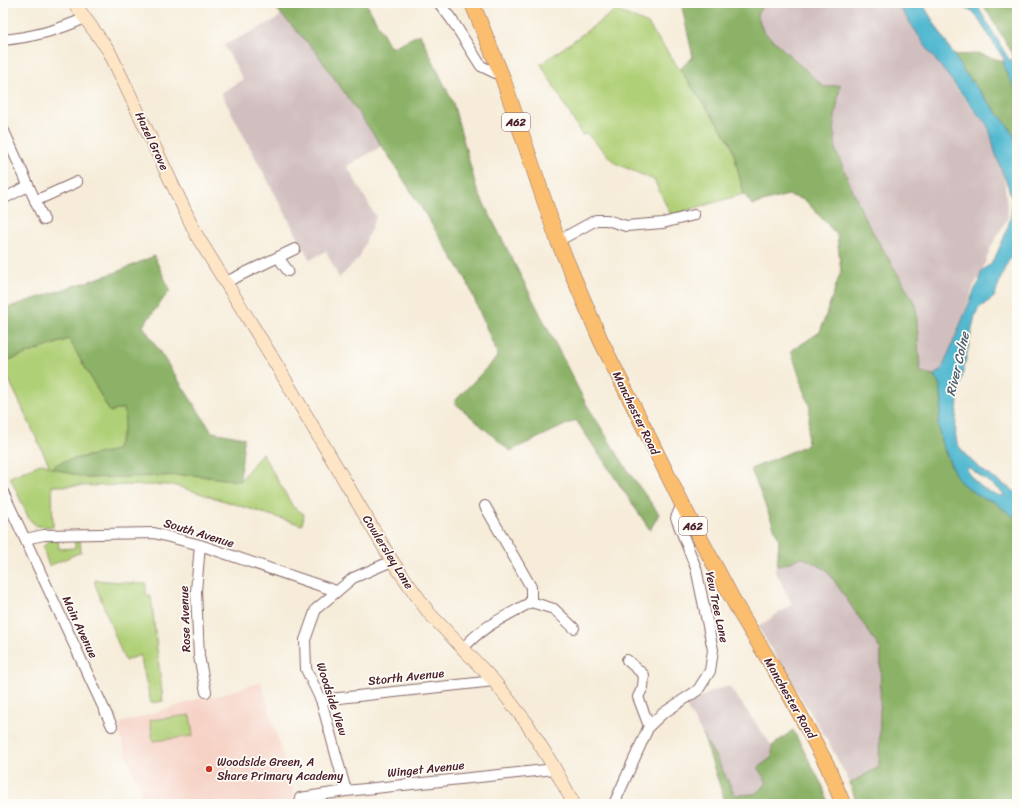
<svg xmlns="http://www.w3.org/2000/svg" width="1020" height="807" viewBox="0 0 1020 807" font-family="Sriracha,sans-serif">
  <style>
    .built { fill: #f6d1c5 }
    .industrial { fill: #d1bfbf }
    .green { fill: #b0d077; stroke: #7d7851 }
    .forest { fill: #8cb268; stroke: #6b684a }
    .water { fill: #52b9d0; stroke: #4e6c7e; fill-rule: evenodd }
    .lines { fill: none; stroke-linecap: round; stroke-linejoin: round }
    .street-casing { stroke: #866768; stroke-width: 12 }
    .secondary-casing { stroke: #866768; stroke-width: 14 }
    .primary-casing { stroke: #866768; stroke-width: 16 }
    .street { stroke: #fff; stroke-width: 10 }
    .secondary { stroke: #fde5c5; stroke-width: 13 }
    .primary { stroke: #fbbd6e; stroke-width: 15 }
    .poi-dot { fill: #c8321e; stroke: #fdfcf7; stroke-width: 1.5 }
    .labels { text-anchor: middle; stroke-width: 3.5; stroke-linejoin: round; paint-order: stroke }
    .shield { fill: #fdfcf7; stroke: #806168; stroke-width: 1 }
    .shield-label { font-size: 11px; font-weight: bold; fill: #4a1f2b }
    .street-label { font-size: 12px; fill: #4a1f2b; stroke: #fdfcf7 }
    .poi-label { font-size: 12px; fill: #4a1f2b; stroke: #fdfcf7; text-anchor: start }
    .water-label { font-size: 13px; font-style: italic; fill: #4d5d6d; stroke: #fdfcf7 }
  </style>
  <rect width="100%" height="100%" fill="#fdfcf7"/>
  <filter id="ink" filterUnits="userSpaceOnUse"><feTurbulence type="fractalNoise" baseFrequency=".025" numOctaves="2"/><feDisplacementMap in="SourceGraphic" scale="8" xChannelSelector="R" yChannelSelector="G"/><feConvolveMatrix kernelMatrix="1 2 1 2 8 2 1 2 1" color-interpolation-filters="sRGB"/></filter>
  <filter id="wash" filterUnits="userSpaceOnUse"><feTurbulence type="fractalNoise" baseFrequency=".012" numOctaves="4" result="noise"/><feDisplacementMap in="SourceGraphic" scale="16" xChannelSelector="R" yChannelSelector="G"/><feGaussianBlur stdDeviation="0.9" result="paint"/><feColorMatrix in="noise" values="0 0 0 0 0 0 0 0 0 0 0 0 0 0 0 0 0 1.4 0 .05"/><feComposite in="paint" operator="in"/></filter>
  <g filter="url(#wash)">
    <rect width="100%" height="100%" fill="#f6ecd9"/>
    <path class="built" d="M261 682 297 804H144L119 733 121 723 202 698 214 697Z"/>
    <path class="industrial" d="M765 3H897L958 91 979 117 985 120 1004 175 1008 217 991 247 980 276 974 285 960 326 942 369 934 375 920 372 916 305 865 219 836 151 834 125 840 86 824 87 763 31 757 14Z
      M281 14 316 52 382 146 347 166 376 217 359 258 339 278 326 251 310 260 221 93 243 79 224 45 277 19Z
      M802 557 827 570 881 650 879 767 850 783 830 745 758 627 792 604 774 569Z
      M729 686 772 746 767 784 755 794 735 795 719 763 686 706 712 691Z"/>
    <path class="green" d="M616 10 648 24 731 143 744 194 671 215 654 180 615 163 587 134 582 135 541 64Z
      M69 339 110 412 124 408C127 423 122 436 116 450L61 462 86 478 192 475 240 481 262 453 293 507 304 514 302 525 173 485 52 486 53 527 37 526 29 519 10 477 43 463 50 467 3 367V362Z
      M75 538H80L81 552 49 566 43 548C47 540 51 540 58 539L59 549 75 548Z
      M95 580 146 584V596H151L163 701 151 703 140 655 125 661 95 584Z
      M190 715 193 736 153 741 150 720Z"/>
    <path class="forest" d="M271 3H366L391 48 420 34 453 103 477 190 585 402 628 471 659 514 650 530 576 420 510 451 454 402 498 356 466 279 390 158 316 52Z
      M681 3H765L757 14 763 31 824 87 840 85 834 125 836 151 865 219 916 305 920 372 934 375 940 386 942 402 941 409 945 452 955 474 982 498 993 501 1017 519V804H857L850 783 879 767 881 650 827 570 802 557 777 567 779 540 751 469 807 445 810 408 791 351 820 332 841 271 837 235 805 200 788 195 752 205 744 194 731 143 680 69 693 57Z
      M982 3H1017V142L1008 126 964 72 953 55 979 54 1003 61 1005 67 1012 60 1013 54Z
      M154 256 170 290 143 326 212 432 244 438 240 481 192 475 86 478 51 468 61 462 116 450C122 436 127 423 124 408L110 412 69 339 3 362V309L117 272Z
      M793 730 823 787 828 804H726L703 735 719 763 735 795 755 794 767 783 758 768 772 757V746Z"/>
    <path class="water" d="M897 3H922L964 72 1008 126 1017 142V247L1005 267 994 297 979 308 975 315C971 337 948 429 958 445 973 467 995 479 1017 493V519L993 501 982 498 961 483 955 474 941 441 938 424 942 402 940 386 934 375 942 369 975 289 980 281C979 270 986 269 992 262 997 256 999 247 1003 240 1020 198 1010 195 996 155 992 143 991 124 980 117L931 54ZM968 467 1001 491 1005 496C991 496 973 483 967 470Z
      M962 3H982L979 5 978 7 1008 58 1017 66V92L1004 68V59L973 11 965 9Z"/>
  </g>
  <g filter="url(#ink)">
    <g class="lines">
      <defs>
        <path id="street" d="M439 3 452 20 481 66 502 76
          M3 40C33 37 57 31 85 18
          M3 129 44 220
          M3 199 28 186
          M35 201 77 182
          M558 241 596 220H607L626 226 663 223 694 215
          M278 257 288 271
          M226 282 295 249
          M3 492 112 726
          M25 539 44 535 154 533 200 545 336 591
          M200 545 196 591 199 656 206 692
          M531 602 554 609 574 628
          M463 649C480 627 507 616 531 602V587L485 506
          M627 660 644 675 643 687 638 697 649 726
          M321 700 494 681
          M346 791 321 700 306 669 305 640 316 609 353 578 392 561
          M300 798 346 791 555 769
          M614 804 649 726 662 714 698 690 710 671 713 650 696 568 676 518 682 504"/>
        <path id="secondary" d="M74 3 109 51 197 236 270 354 392 561 429 613 494 681 526 722 555 769 574 804"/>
        <path id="primary" d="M472 3 502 76 558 241 601 341 682 504 739 611 788 692 827 765 843 804"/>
      </defs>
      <use href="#street" class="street-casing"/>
      <use href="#secondary" class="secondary-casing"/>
      <use href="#primary" class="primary-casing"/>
      <use href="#street" class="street"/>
      <use href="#secondary" class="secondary"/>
      <use href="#primary" class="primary"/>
    </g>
  </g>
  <circle class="poi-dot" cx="209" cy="769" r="4"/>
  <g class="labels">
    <g class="shield">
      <rect x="502" y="113" width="28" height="18" rx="3"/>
      <rect x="679" y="517" width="28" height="18" rx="3"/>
    </g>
    <g class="shield-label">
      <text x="516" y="126">A62</text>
      <text x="693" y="530">A62</text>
    </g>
    <g class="street-label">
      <text transform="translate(152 141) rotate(65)" y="4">Hazel Grove</text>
      <text transform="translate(636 413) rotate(64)" y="4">Manchester Road</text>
      <text transform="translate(199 533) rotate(17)" y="4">South Avenue</text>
      <text transform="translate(388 552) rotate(58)" y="4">Cowlersley Lane</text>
      <text transform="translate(717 607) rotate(78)" y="4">Yew Tree Lane</text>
      <text transform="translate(185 619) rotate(-92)" y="4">Rose Avenue</text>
      <text transform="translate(80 627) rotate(65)" y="4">Main Avenue</text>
      <text transform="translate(406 677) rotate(-6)" y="4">Storth Avenue</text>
      <text transform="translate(790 698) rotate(60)" y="4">Manchester Road</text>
      <text transform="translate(332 699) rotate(72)" y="4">Woodside View</text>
      <text transform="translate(426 769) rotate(-6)" y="4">Winget Avenue</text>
    </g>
    <g class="poi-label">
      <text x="217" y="766">Woodside Green, A<tspan x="217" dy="14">Share Primary Academy</tspan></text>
    </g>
    <g class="water-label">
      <text transform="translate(957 364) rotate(-77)" y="5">River Colne</text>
    </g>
  </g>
  <rect width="1020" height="807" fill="none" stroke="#fdfcf7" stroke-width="16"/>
</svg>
